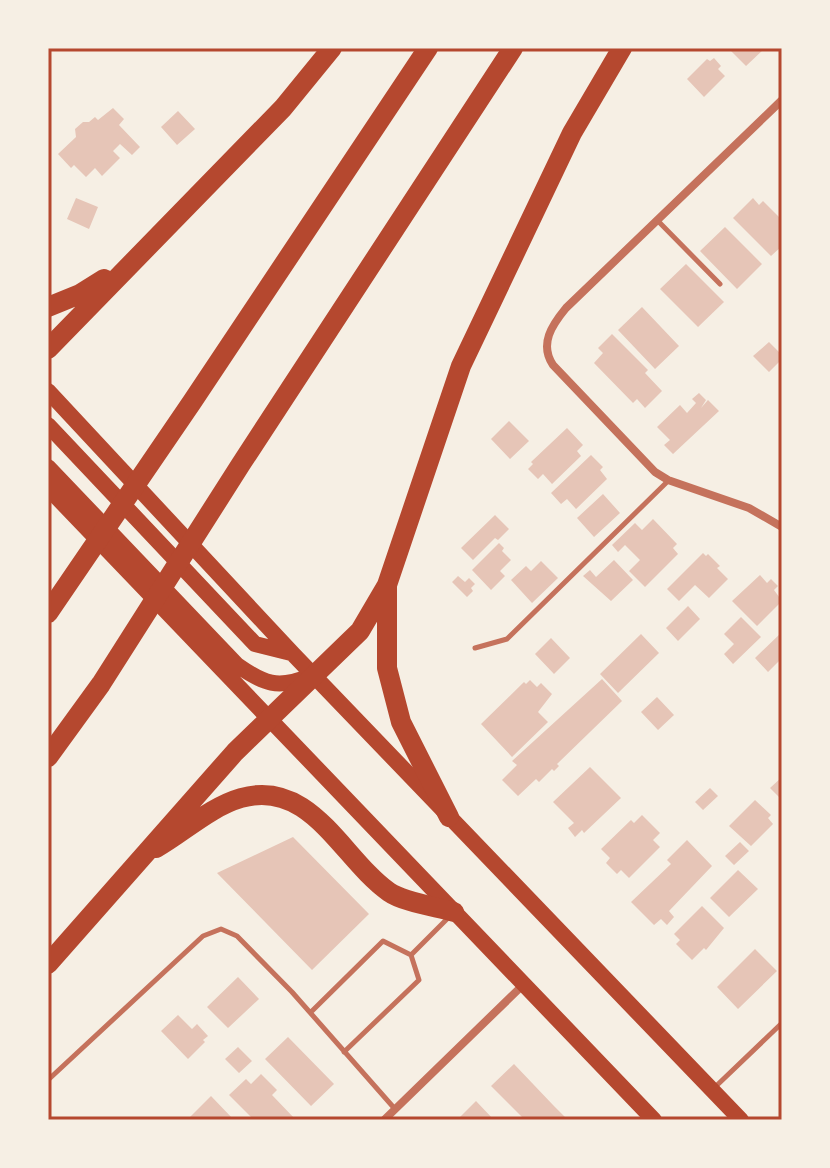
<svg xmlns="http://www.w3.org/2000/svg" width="830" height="1168" viewBox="0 0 830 1168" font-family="'Zilla Slab',serif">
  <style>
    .building { fill: #e6c5b7 }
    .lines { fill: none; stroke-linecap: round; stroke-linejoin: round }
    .service { stroke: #c5725c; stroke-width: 5 }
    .minor { stroke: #c5725c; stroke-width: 8 }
    .primary { stroke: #b5482f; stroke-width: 16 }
    .motorway { stroke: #b5482f; stroke-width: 20 }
    .neatline { fill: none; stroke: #b5482f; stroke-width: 3 }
  </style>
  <rect width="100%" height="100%" fill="#f6efe4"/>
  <path class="building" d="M728 48H765L746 66Z
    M714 58 721 66 718 69 725 76 704 97 687 79 707 59 710 61Z
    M113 108 124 119 119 125 140 147 132 155 120 144 113 151 120 158 102 176 95 168 86 177 74 165 71 168 58 154 76 137 75 129 83 122H89L95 117 98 120Z
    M178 111 195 129 177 145 161 127Z
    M76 198 98 207 89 229 67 219Z
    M753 198 759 205 763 201 782 220V246L771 256 733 218Z
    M725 227 762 264 737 289 700 251Z
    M686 264 724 302 698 327 660 289Z
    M642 307 679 346 655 369 618 330Z
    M612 334 648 370 645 373 662 391 645 408 637 399 633 403 594 363 603 353 598 348Z
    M769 342 782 355V359L769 372 753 356Z
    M699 393 706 400 701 408 708 400 719 411 673 454 664 445 670 440 657 427 680 405 687 413 696 403 692 399Z
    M509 421 529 441 510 459 491 439Z
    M567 428 583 445 577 451 581 456 552 484 543 474 538 479 528 469 533 464 531 462Z
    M591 455 603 467 600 470 607 479 576 509 567 499 561 504 551 493Z
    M603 494 620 513 594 537 577 518Z
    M495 515 509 529 498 540 495 538 473 560 461 548Z
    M653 519 677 544 673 548 678 554 645 587 629 571 640 560 625 545 618 552 612 545 635 523 642 530Z
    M499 543 504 548 502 551 511 560 500 571 505 576 491 590 472 570Z
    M703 553 706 556 708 554 720 566 717 568 728 579 709 598 695 585 679 601 667 589Z
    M614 560 633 580 611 601 583 576 590 570 596 577Z
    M541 561 558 578 532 603 511 580 526 566 531 571Z
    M760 575 767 583 771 579 778 586 774 590 782 601 757 626 732 601Z
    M458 576 465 582 469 578 475 584 471 588 473 591 467 597 452 582Z
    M688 606 700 619 678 641 666 628Z
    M741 617 761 637 733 664 724 654 734 644 724 634Z
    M782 632V658L768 672 755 658Z
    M641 634 659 653 618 693 600 674Z
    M551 638 570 658 554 674 535 654Z
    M602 679 622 701 557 764 559 766 554 771 552 769 539 782 536 779 518 796 502 780 517 765 512 761Z
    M530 680 537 687 541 683 552 694 538 712 548 722 512 757 481 724 524 682 526 684Z
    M657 697 674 715 658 730 641 712Z
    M590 767 621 798 584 833 582 830 575 837 568 828 574 823 553 802Z
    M782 777V800L770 788Z
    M710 788 718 796 703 810 695 802Z
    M755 800 771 815 768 818 773 824 751 846 729 826Z
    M642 815 660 833 653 840 660 847 629 878 621 870 617 874 606 863 610 858 601 849 631 820 634 823Z
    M293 837 369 914 312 970 217 873Z
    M687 840 712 866 669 911 674 917 667 925 661 919 654 925 631 902 671 864 667 860Z
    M740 842 749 851 734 865 725 856Z
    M738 870 758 889 729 917 710 898Z
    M702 906 724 928 706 950 704 948 692 960 676 944 680 940 674 934Z
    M755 949 777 971 738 1009 717 987Z
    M238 977 259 999 228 1028 207 1007Z
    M178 1015 192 1029 197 1024 208 1036 203 1040 205 1042 188 1059 161 1031Z
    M288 1037 334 1084 311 1106 265 1059Z
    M238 1047 252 1061 239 1073 225 1059Z
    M514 1064 553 1105 568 1120H525L491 1086Z
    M261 1074 277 1090 272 1095 296 1120H254L229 1095 246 1079 251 1084Z
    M211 1096 234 1120H191L189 1118Z
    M476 1101 494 1120H457Z"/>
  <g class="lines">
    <path class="service" d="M657 220 720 284
      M475 648 507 639 668 481
      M411 955 448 918
      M311 1012 383 941 411 955 419 980 344 1052
      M48 1080 203 936 221 929 237 936 292 992 395 1109
      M713 1089 782 1023"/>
    <path class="minor" d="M782 100 566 308C552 325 539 344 553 365L655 472 668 480 749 508 782 527
      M384 1120 524 984"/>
    <path class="primary" d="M48 391 293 654 741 1120
      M48 425 255 644 291 653
      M48 467 237 665C264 684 278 689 308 677
      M48 488 654 1120"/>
    <path class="motorway" d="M48 307 80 294 104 279
      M48 349 283 108 332 48
      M387 586V668L401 722 449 817
      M48 613 192 402 428 48
      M48 757 101 684 241 464 513 48
      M156 848C184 832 210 807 241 798 311 778 342 859 389 892 403 902 437 907 454 912
      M48 964 235 752 360 631 387 585 461 366 572 133 622 48"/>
  </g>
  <rect width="830" height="1168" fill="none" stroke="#f6efe4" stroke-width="100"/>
  <rect x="50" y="50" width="730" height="1068" class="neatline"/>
</svg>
